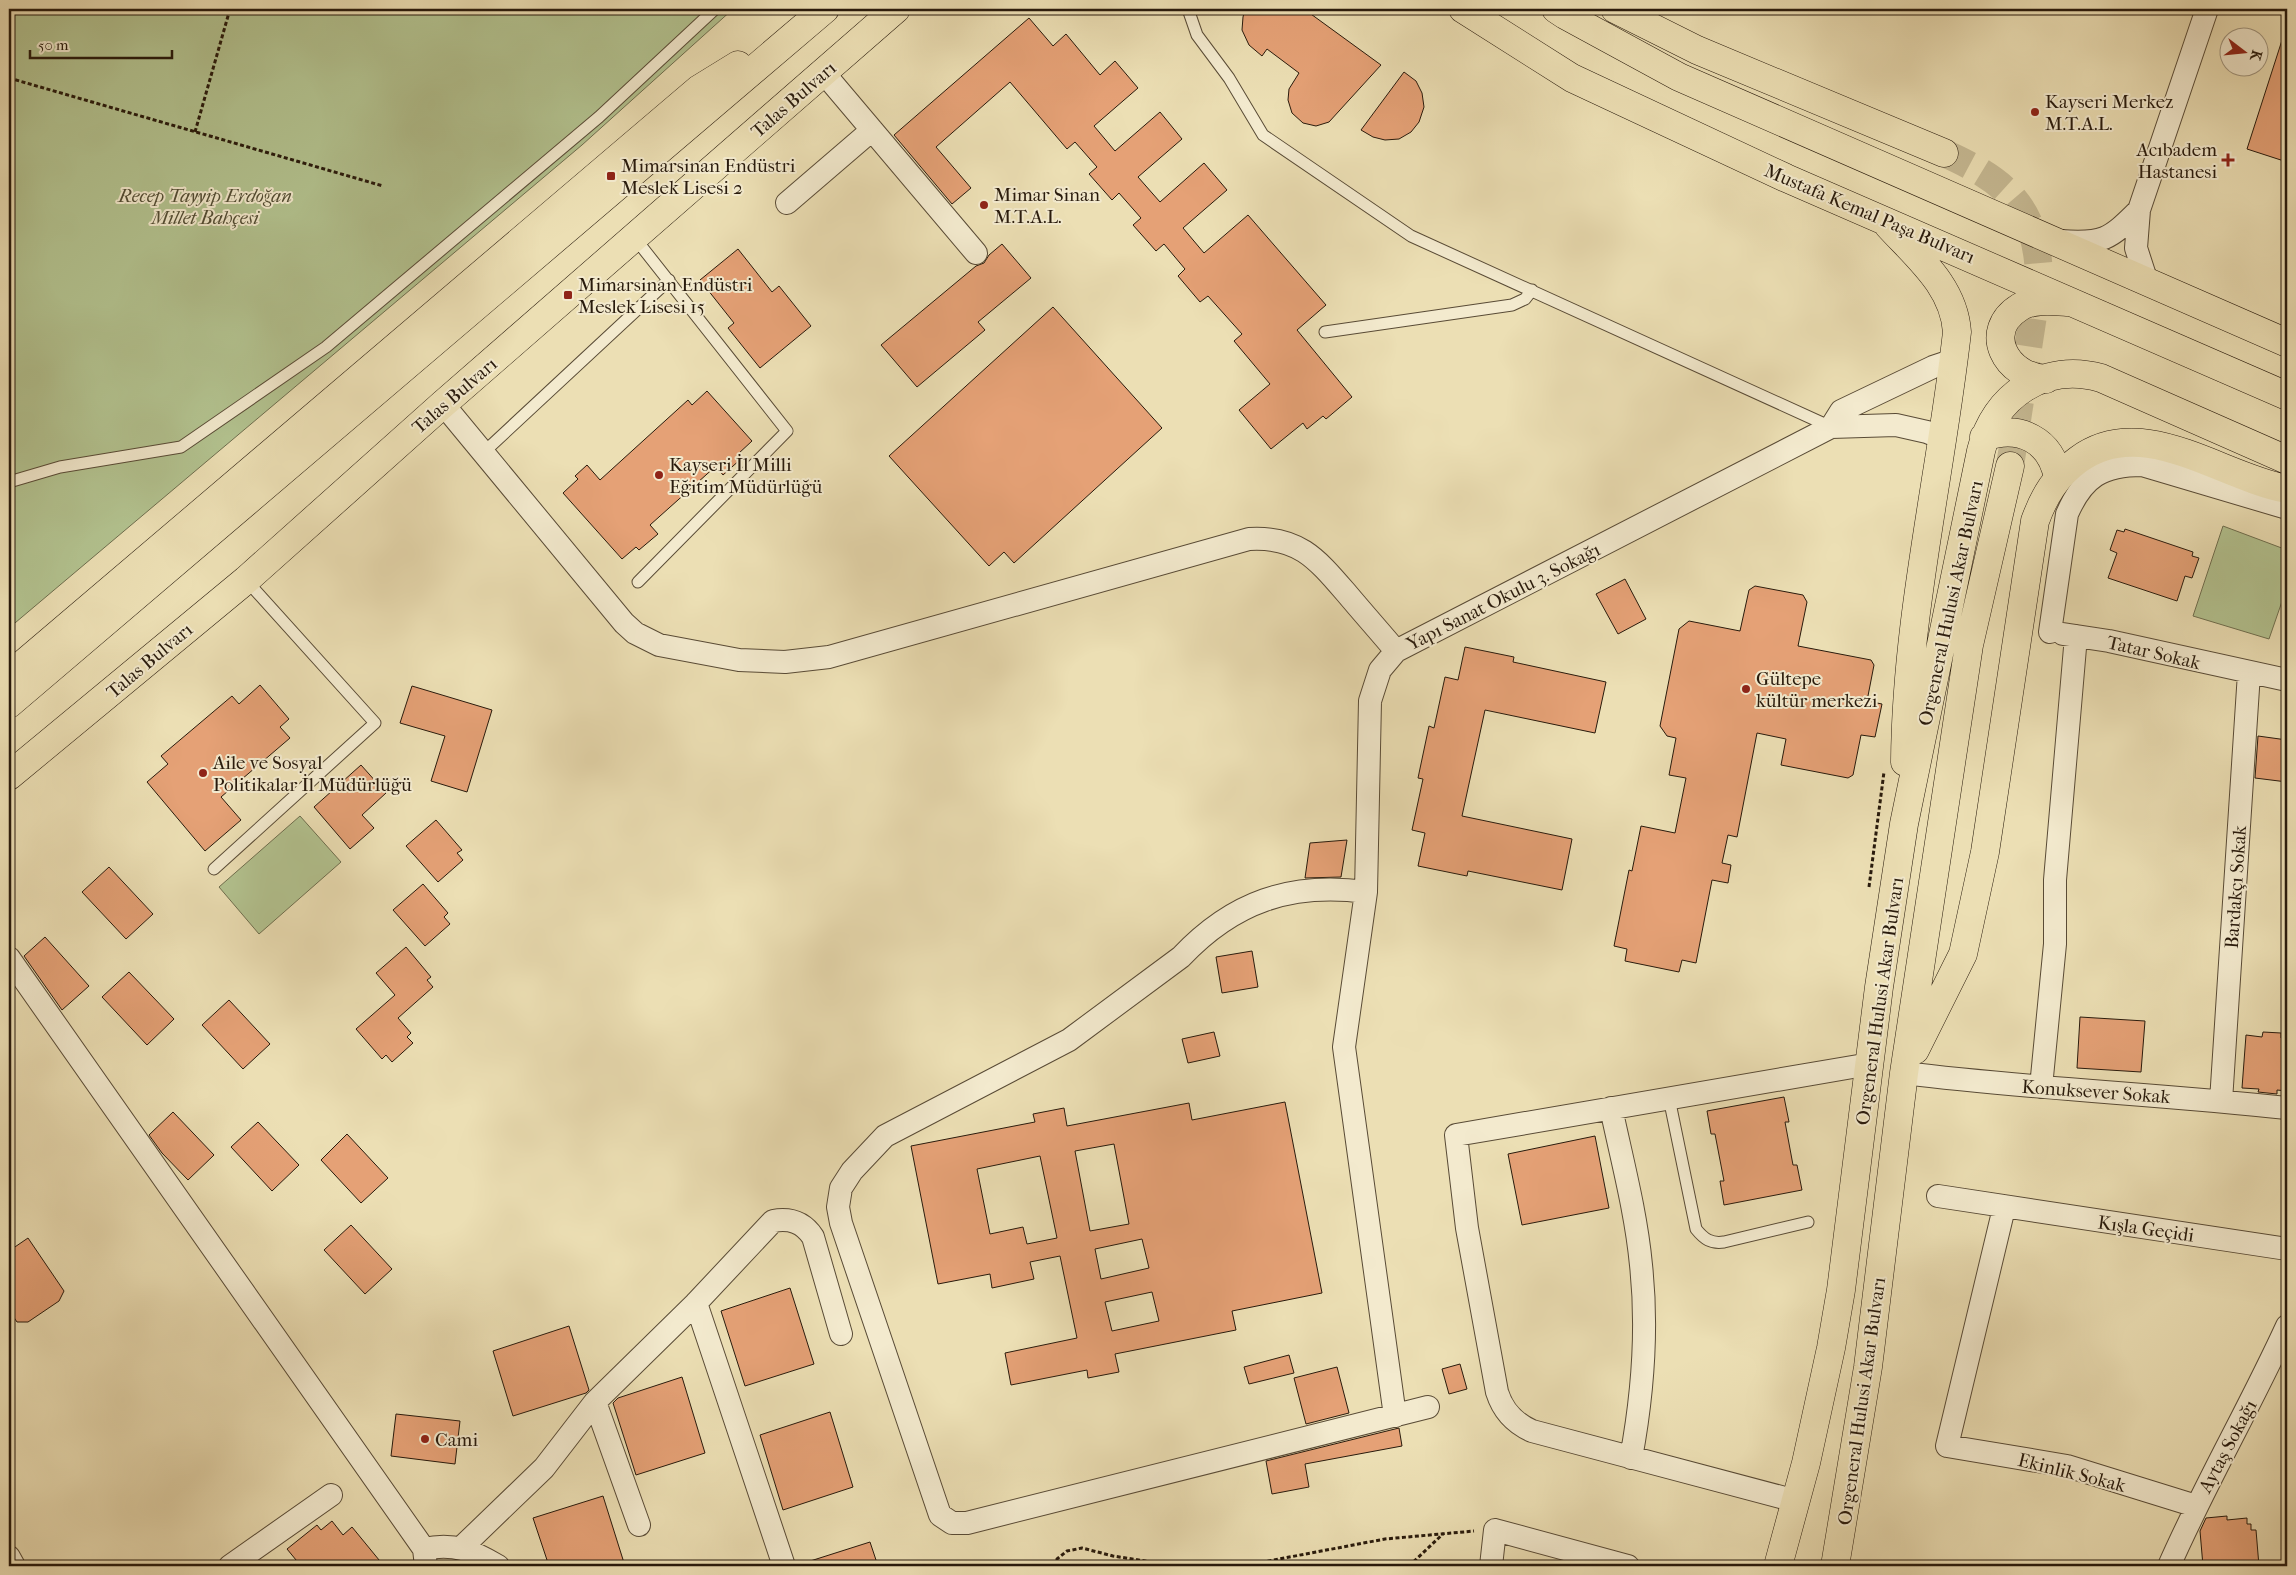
<svg xmlns="http://www.w3.org/2000/svg" width="2296" height="1575" viewBox="0 0 2296 1575" font-family="'IM FELL French Canon',serif">
  <style>
    .green { fill: #b3c390; stroke: #6e6e4e }
    .building { fill: #e5a176; stroke: #281a0c; fill-rule: evenodd }
    .lines { fill: none; stroke-linecap: round; stroke-linejoin: round }
    .primary-tunnel { stroke: #c5b892; stroke-width: 28; stroke-dasharray: 28 14; stroke-linecap: butt }
    .lane-casing { stroke: #594b36; stroke-width: 13 }
    .street-casing { stroke: #594b36; stroke-width: 24 }
    .primary-casing { stroke: #281a0c; stroke-width: 29 }
    .path { stroke: #281a0c; stroke-width: 3; stroke-dasharray: 4 2.5; stroke-linecap: butt }
    .lane { stroke: #f3eace; stroke-width: 11 }
    .street { stroke: #f3eace; stroke-width: 22 }
    .primary { stroke: #ecdfb4; stroke-width: 28 }
    .poi-dot { fill: #8f2418; stroke: #f3eace; stroke-width: 2 }
    .labels { text-anchor: middle; stroke-width: 4; stroke-linejoin: round; paint-order: stroke }
    .street-label { font-size: 19px; fill: #281a0c; stroke: #f3eace }
    .poi-label { font-size: 19px; fill: #281a0c; stroke: #f3eace; text-anchor: start }
    .park-label { font-size: 19px; font-style: italic; fill: #524d34; stroke: #f3eace }
  </style>
  <rect width="100%" height="100%" fill="#ecdfb4"/>
  <filter id="stains"><feTurbulence type="fractalNoise" baseFrequency=".004" numOctaves="4"/><feColorMatrix values="0 0 0 0 .2 0 0 0 0 .09 0 0 0 0 .02 0 0 0 .5 -.17"/></filter>
  <radialGradient id="worn" r=".72"><stop offset=".6" stop-color="#630" stop-opacity="0"/><stop offset="1" stop-color="#630" stop-opacity=".3"/></radialGradient>
  <path class="green" d="M9 9H733L582 145 9 628Z
    M2223 526 2287 550V587L2269 639 2193 616Z
    M300 816 341 862 259 934 219 887Z"/>
  <path class="building" d="M1245 9H1304L1381 65 1329 122 1316 126 1303 123 1292 113 1288 100 1289 89 1299 73 1267 49 1262 56 1249 45 1242 30 1243 17Z
    M1029 18 1053 46 1066 34 1100 75 1115 61 1138 88 1094 126 1115 151 1160 112 1182 139 1138 177 1160 202 1204 163 1227 190 1183 228 1204 253 1248 215 1326 305 1297 330 1352 397 1326 419 1323 416 1307 429 1303 423 1271 449 1239 410 1270 384 1234 341 1242 334 1208 296 1200 302 1178 276 1185 269 1164 244 1156 251 1133 225 1141 218 1119 193 1112 200 1089 174 1097 167 1075 142 1067 149 1010 82 936 147 971 188 952 204 894 135Z
    M2284 34 2287 35V162L2247 149Z
    M1404 72 1416 81 1422 93 1424 107 1419 122 1411 132 1399 139 1385 140 1373 137 1361 130Z
    M1002 244 1031 278 978 322 985 330 917 387 881 345 976 266 984 263 989 255Z
    M738 249 772 292 779 286 811 326 760 368 728 328 734 323 700 280Z
    M1053 307 1162 428 1014 563 1004 552 989 566 889 456Z
    M707 391 752 441 738 454 742 458 723 475 716 466 650 525 658 534 639 550 636 547 622 559 563 493 578 479 575 476 587 465 600 480 688 400 692 405Z
    M2125 529 2193 552 2192 556 2199 558 2192 578 2185 576 2177 601 2108 578 2117 553 2110 550 2117 530 2124 532Z
    M1625 579 1646 619 1618 634 1596 594Z
    M1755 586 1803 595 1807 602 1798 646 1871 660 1874 665 1867 701 1882 704 1875 737 1861 735 1853 775 1848 778 1781 765 1786 739 1757 733 1737 837 1728 835 1722 863 1731 865 1728 883 1712 880 1696 963 1682 960 1679 972 1625 961 1627 949 1614 946 1629 870 1632 871 1641 826 1675 833 1686 778 1669 775 1676 738 1667 736 1660 726 1679 629 1689 621 1740 631 1749 590Z
    M1465 647 1514 657 1513 662 1606 682 1595 733 1485 710 1462 816 1572 839 1562 890 1468 871 1467 876 1418 866 1425 833 1412 830 1423 779 1418 778 1429 726 1434 728 1445 677 1458 680Z
    M260 685 289 719 280 727 290 738 221 797 241 820 205 851 147 782 168 764 161 756 232 696 239 704Z
    M412 686 492 710 467 792 431 781 445 736 400 723Z
    M2258 736 2287 740V782L2255 778Z
    M361 765 386 793 362 815 374 828 350 849 314 807Z
    M436 820 462 850 457 853 463 860 438 882 406 846Z
    M1347 840 1341 877 1305 878 1310 843Z
    M109 867 153 914 126 939 82 892Z
    M423 884 448 913 444 917 450 924 425 946 393 910Z
    M45 937 89 986 62 1010 24 956Z
    M406 947 431 977 427 980 433 987 398 1018 411 1033 407 1037 413 1043 392 1062 386 1055 382 1059 356 1029 395 995 376 973Z
    M1252 951 1258 987 1222 993 1216 957Z
    M129 972 174 1019 147 1045 102 997Z
    M229 1000 270 1044 243 1069 202 1025Z
    M2080 1017 2145 1021 2141 1072 2077 1068Z
    M1214 1032 1220 1056 1188 1063 1182 1039Z
    M2263 1032 2281 1033V1038H2287V1091L2277 1090V1094L2258 1092 2259 1089 2242 1088 2246 1035 2262 1037Z
    M1784 1097 1789 1122H1785L1793 1165H1797L1802 1190 1724 1205 1720 1181H1724L1715 1134H1711L1707 1111Z
    M1285 1102 1322 1293 1232 1311 1236 1330 1115 1354 1119 1372 1088 1378 1087 1370 1011 1385 1005 1353 1077 1338 1060 1256 1030 1262 1034 1279 992 1288 990 1274 938 1284 911 1146 1035 1122 1033 1114 1064 1108 1067 1126 1189 1103 1192 1120ZM1114 1144 1129 1224 1090 1231 1075 1151ZM1040 1156 1057 1238 1027 1244 1023 1227 990 1234 977 1169ZM1142 1239 1149 1268 1101 1279 1095 1249ZM1152 1292 1159 1321 1112 1331 1105 1302Z
    M173 1112 214 1155 188 1180 162 1153 149 1135Z
    M258 1122 299 1165 272 1191 231 1147Z
    M347 1134 388 1178 361 1203 321 1160Z
    M1595 1136 1609 1208 1522 1225 1508 1154Z
    M351 1225 392 1269 365 1294 324 1250Z
    M28 1238 64 1291 59 1301 28 1322H17L9 1310V1251Z
    M790 1288 814 1364 745 1386 721 1311Z
    M569 1326 589 1390 586 1393 513 1416 493 1351Z
    M1289 1355 1294 1373 1249 1384 1244 1367Z
    M1460 1364 1467 1389 1449 1394 1442 1369Z
    M1337 1367 1349 1413 1306 1424 1294 1378Z
    M682 1377 705 1453 636 1475 613 1403 618 1398Z
    M830 1412 853 1487 783 1510 760 1435Z
    M396 1414 460 1421 455 1464 391 1456Z
    M1399 1428 1402 1446 1305 1464 1309 1487 1272 1494 1266 1461Z
    M603 1496 625 1566H549L533 1518Z
    M2227 1516V1520L2247 1518V1524H2251V1530H2256L2259 1566H2203L2200 1531 2206 1518Z
    M332 1521 343 1535 352 1527 384 1566H301L287 1549 317 1525 321 1530Z
    M870 1542 878 1566H804V1563Z"/>
  <g class="lines">
    <path class="primary-tunnel" d="M1944 153C2004 180 2037 206 2039 276L2010 466"/>
    <defs>
      <path id="lane" d="M1188 9 1197 35 1229 78 1263 135 1411 236 1831 427
        M634 237 787 431 638 582
        M1325 332 1512 305 1525 299 1532 290
        M483 453 669 280
        M9 482 60 467 181 447 326 347 599 117 715 9
        M214 869 375 723 246 580
        M1669 1098 1696 1229C1704 1239 1711 1244 1724 1242L1808 1222"/>
      <path id="street" d="M823 72 976 253
        M787 203 872 130
        M2061 241C2103 244 2109 240 2139 210
        M2146 279 2136 248 2139 210 2207 9
        M443 404 624 623 635 633 659 645 739 660 785 662 829 657 1249 539C1299 536 1317 559 1348 595 1364 614 1380 632 1396 651
        M1831 427 1896 425 1927 432 1942 438
        M2050 632 2067 514C2083 477 2102 465 2142 465L2287 508
        M2063 634 2109 641 2287 680
        M1366 892C1290 882 1233 902 1181 957L1069 1040 885 1136 852 1171 841 1188 838 1207 841 1223 940 1515 952 1523H967L1428 1407
        M9 958 424 1549 426 1566
        M1904 1073C2032 1089 2160 1094 2287 1108
        M2041 1087 2055 944V880L2076 636
        M2221 1101 2249 673
        M1611 1108C1622 1160 1636 1212 1641 1265 1648 1330 1643 1393 1631 1458
        M1938 1196 2287 1249
        M2004 1208 1947 1446 2067 1466 2196 1506
        M696 1303 784 1566
        M595 1402 639 1525
        M1395 1416 1344 1047 1366 892 1370 701 1380 670 1396 651 1831 427 1841 411 1933 367 1954 360
        M1796 1501 1532 1431C1514 1423 1503 1411 1497 1392L1467 1228 1456 1135 1870 1064
        M461 1548 544 1468 595 1402 696 1303 773 1221C790 1218 803 1222 813 1237L841 1334
        M424 1549C454 1542 473 1551 498 1566
        M9 1557 14 1566
        M230 1566 331 1495
        M1491 1566 1495 1530 1628 1566
        M2169 1566C2205 1484 2250 1407 2287 1326"/>
      <path id="primary" d="M1463 9 1572 78 1786 178 2287 396
        M1556 9 1565 15 1679 77 2287 343
        M1615 9 1697 50 1944 153
        M1888 225C1917 257 1954 286 1957 332 1941 475 1906 617 1905 762
        M2046 379C2006 377 1981 331 2020 307 2033 299 2053 301 2067 302
        M1984 437C2020 424 2051 440 2058 478
        M9 676 699 89 738 65
        M9 704 825 9
        M9 776 246 580 443 404 896 9
        M1915 1050 1963 954 1985 852 2035 521C2044 496 2056 476 2078 460 2142 412 2221 477 2287 489
        M1778 1566 1806 1463 1831 1348 1841 1290 1879 987 1904 824 1981 451C1994 395 2045 362 2101 378L2287 460
        M1835 1566 1868 1367 1904 1073 1969 645 2010 466"/>
    </defs>
    <use href="#lane" class="lane-casing"/>
    <use href="#street" class="street-casing"/>
    <use href="#primary" class="primary-casing"/>
    <path class="path" d="M9 78 383 186
      M195 132 230 9
      M1869 887 1884 772
      M1054 1566 1057 1559 1067 1551 1082 1548 1113 1556 1178 1566
      M1242 1566 1385 1539 1474 1531
      M1409 1566 1444 1533"/>
    <use href="#lane" class="lane"/>
    <use href="#street" class="street"/>
    <use href="#primary" class="primary"/>
  </g>
  <g class="poi-dot">
    <circle cx="2035" cy="112" r="5"/>
    <path d="M2225.5 152.5h5v5h5v5h-5v5h-5v-5h-5v-5h5z"/>
    <rect x="606" y="171" width="10" height="10" rx="2.5"/>
    <circle cx="984" cy="205" r="5"/>
    <rect x="563" y="290" width="10" height="10" rx="2.5"/>
    <circle cx="659" cy="475" r="5"/>
    <circle cx="1746" cy="689" r="5"/>
    <circle cx="203" cy="773" r="5"/>
    <circle cx="425" cy="1439" r="5"/>
  </g>
  <g class="labels">
    <g class="street-label">
      <text transform="translate(793 99) rotate(-41)" y="7">Talas Bulvarı</text>
      <text transform="translate(1870 213) rotate(23)" y="7">Mustafa Kemal Paşa Bulvarı</text>
      <text transform="translate(454 395) rotate(-41)" y="7">Talas Bulvarı</text>
      <text transform="translate(1503 596) rotate(-27)" y="7">Yapı Sanat Okulu 3. Sokağı</text>
      <text transform="translate(1950 603) rotate(-78)" y="7">Orgeneral Hulusi Akar Bulvarı</text>
      <text transform="translate(2154 652) rotate(13)" y="7">Tatar Sokak</text>
      <text transform="translate(149 660) rotate(-40)" y="7">Talas Bulvarı</text>
      <text transform="translate(2235 887) rotate(-86)" y="7">Bardakçı Sokak</text>
      <text transform="translate(1879 1001) rotate(-82)" y="7">Orgeneral Hulusi Akar Bulvarı</text>
      <text transform="translate(2096 1091) rotate(4)" y="7">Konuksever Sokak</text>
      <text transform="translate(2146 1228) rotate(8)" y="7">Kışla Geçidi</text>
      <text transform="translate(1861 1401) rotate(-82)" y="7">Orgeneral Hulusi Akar Bulvarı</text>
      <text transform="translate(2227 1446) rotate(-62)" y="7">Aytaş Sokağı</text>
      <text transform="translate(2072 1472) rotate(14)" y="7">Ekinlik Sokak</text>
    </g>
    <g class="poi-label">
      <text x="2045" y="108">Kayseri Merkez<tspan x="2045" dy="22">M.T.A.L.</tspan></text>
      <text x="2217" y="156" text-anchor="end">Acıbadem<tspan x="2217" dy="22">Hastanesi</tspan></text>
      <text x="621" y="172">Mimarsinan Endüstri<tspan x="621" dy="22">Meslek Lisesi 2</tspan></text>
      <text x="994" y="201">Mimar Sinan<tspan x="994" dy="22">M.T.A.L.</tspan></text>
      <text x="578" y="291">Mimarsinan Endüstri<tspan x="578" dy="22">Meslek Lisesi 15</tspan></text>
      <text x="669" y="471">Kayseri İl Milli<tspan x="669" dy="22">Eğitim Müdürlüğü</tspan></text>
      <text x="1756" y="685">Gültepe<tspan x="1756" dy="22">kültür merkezi</tspan></text>
      <text x="213" y="769">Aile ve Sosyal<tspan x="213" dy="22">Politikalar İl Müdürlüğü</tspan></text>
      <text x="435" y="1446">Cami</text>
    </g>
    <g class="park-label">
      <text x="205" y="202">Recep Tayyip Erdoğan<tspan x="205" dy="22">Millet Bahçesi</tspan></text>
    </g>
  </g>
  <rect width="2296" height="1575" fill="none" stroke="#ecdfb4" stroke-width="30"/>
  <rect x="10" y="10" width="2276" height="1555" fill="none" stroke="#281a0c" stroke-width="2.5"/>
  <rect x="15" y="15" width="2266" height="1545" fill="none" stroke="#281a0c"/>
  <g transform="translate(2244 52) rotate(106)"><circle r="24" fill="#f3eace" stroke="#a29780"/>
  <path d="M0-4L9 19L0 12L-9 19Z" fill="#8f2418"/>
  <text y="-8" font-size="14" font-weight="bold" text-anchor="middle" fill="#281a0c">K</text>
  </g>
  <path d="M30 50v8h142v-8" fill="none" stroke="#281a0c" stroke-width="2.5"/>
  <text x="38" y="50" font-size="15" fill="#281a0c" stroke="#f3eace" stroke-width="4" paint-order="stroke">50 m</text>
  <rect width="100%" height="100%" filter="url(#stains)"/>
  <rect width="100%" height="100%" fill="url(#worn)"/>
</svg>
